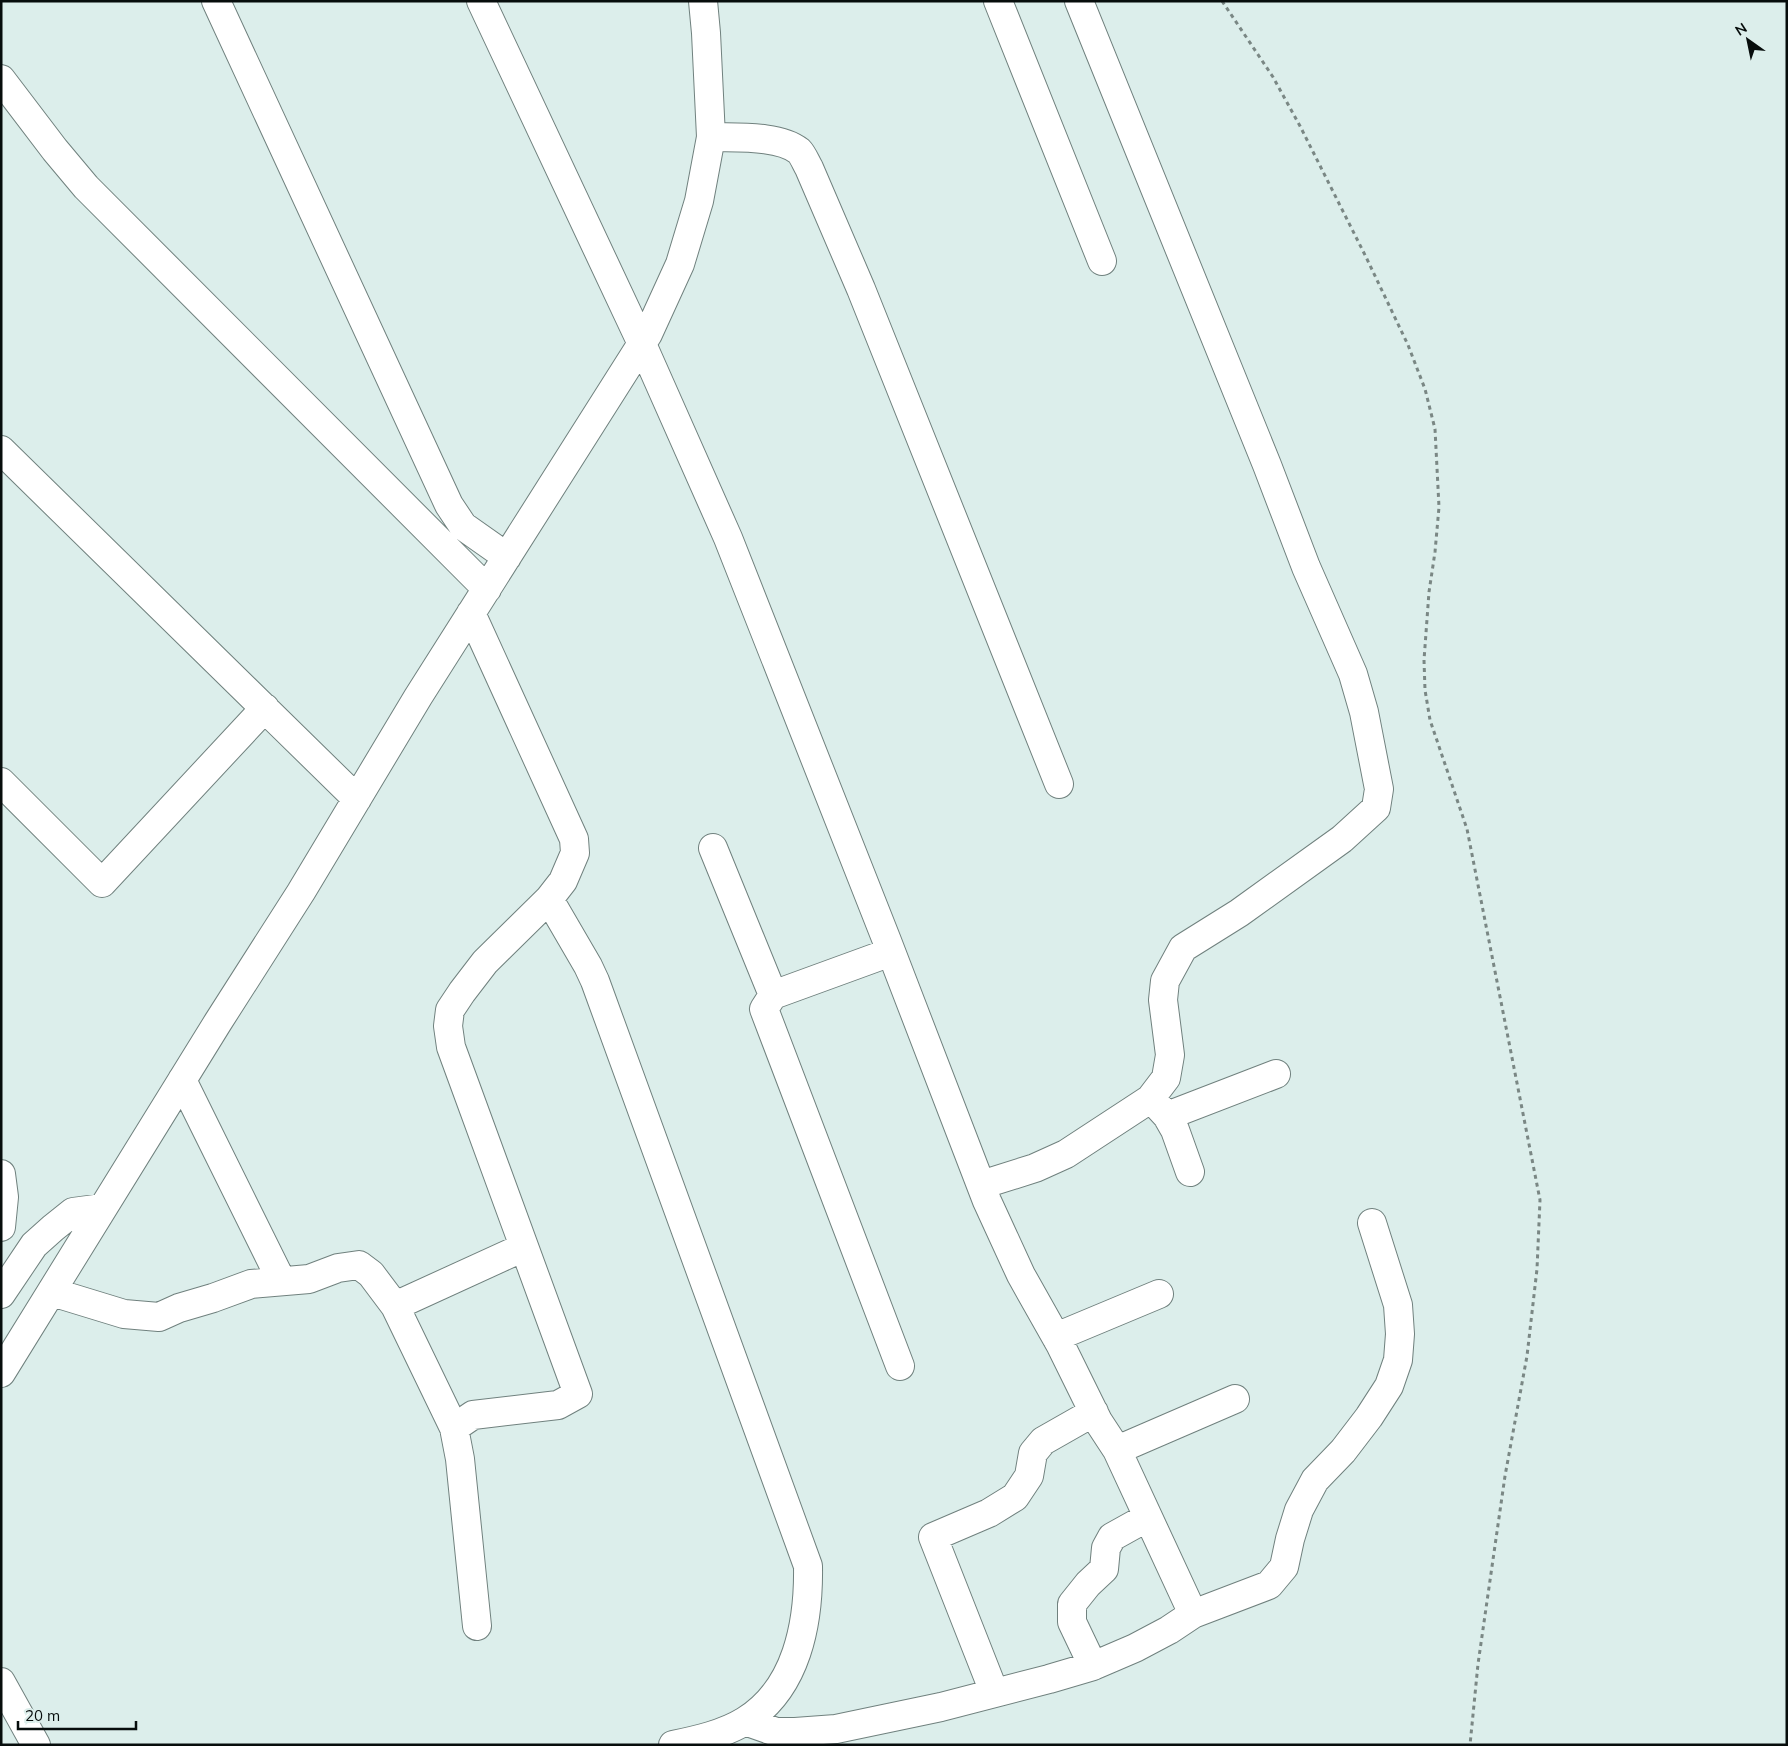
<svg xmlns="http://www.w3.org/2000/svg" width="1788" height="1746" viewBox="0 0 1788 1746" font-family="Mulish,sans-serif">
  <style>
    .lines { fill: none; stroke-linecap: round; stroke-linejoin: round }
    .minor-casing { stroke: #70817e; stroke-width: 30 }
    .path { stroke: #7a8784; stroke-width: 3; stroke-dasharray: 4 4; stroke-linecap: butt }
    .minor { stroke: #fff; stroke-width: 28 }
  </style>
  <rect width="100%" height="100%" fill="#dceeeb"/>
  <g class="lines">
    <defs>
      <path id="minor" d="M216 1 449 505 463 526 507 557
        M481 1 642 344 728 538 887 941 987 1201 1021 1275 1061 1346 1098 1421 1117 1450 1193 1614
        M998 1 1102 261
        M1 79 55 150 86 187 487 589
        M711 137C736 138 779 135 799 151 803 155 806 163 809 168L861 289 1059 784
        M1 450 357 799
        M1 782 102 883 265 708
        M713 848 773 995
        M549 899 588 966 595 981 808 1566C809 1623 797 1689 745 1721 724 1734 697 1740 673 1745
        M891 952 773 995 764 1009 900 1366
        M182 1080 281 1280
        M1155 1103 1167 1116 1175 1130 1190 1172
        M1167 1116 1276 1074
        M1 1174 4 1197 1 1227
        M981 1185 1035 1168 1066 1154 1150 1099 1166 1078 1170 1055 1163 1000 1165 981 1183 948 1239 913 1342 839 1376 808 1379 789 1364 712 1353 674 1306 567 1267 465 1079 1
        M52 1292 124 1314 159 1317 179 1308 213 1298 251 1284 309 1279 338 1268 359 1265 371 1274 395 1306 454 1428 460 1459 477 1626
        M1 1294 34 1245 53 1228 73 1212 103 1208
        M395 1306 524 1247
        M1056 1337 1159 1294
        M1 1373 218 1022 301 892 418 697 648 334 680 264 699 201 711 137 706 33 703 1
        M454 1428 473 1415 558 1405 578 1394 462 1077 451 1047 448 1026 450 1010 462 992 485 962 549 899 563 881 575 853 574 839 471 613
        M1117 1450 1235 1399
        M1093 1666 1072 1622V1604L1088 1584 1104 1569 1106 1548 1112 1537 1148 1517
        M1 1682 36 1745
        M994 1692 933 1537 989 1513 1015 1497 1029 1476 1033 1453 1043 1441 1094 1412
        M745 1721 776 1732H795L836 1729 941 1707 1049 1679 1093 1666 1135 1648 1169 1630 1193 1614 1269 1585 1284 1567 1290 1539 1299 1510 1315 1480 1343 1451 1369 1417 1389 1386 1398 1360 1400 1334 1398 1305 1372 1223"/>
    </defs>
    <use href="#minor" class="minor-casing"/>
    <path class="path" d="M1222 1 1273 77 1300 126 1366 257 1408 345 1425 389 1435 429 1439 507 1435 552 1429 592 1424 660 1425 690 1430 720 1467 829 1540 1200 1537 1269 1527 1356 1505 1476 1478 1664 1470 1745"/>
    <use href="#minor" class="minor"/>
  </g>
  <rect width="1788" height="1746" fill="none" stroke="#070d0c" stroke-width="5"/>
  <g transform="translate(1748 40) rotate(327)" stroke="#dceeeb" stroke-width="4" paint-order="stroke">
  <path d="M0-4L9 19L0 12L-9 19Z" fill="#070d0c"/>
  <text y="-8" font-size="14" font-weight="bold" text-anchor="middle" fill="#070d0c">N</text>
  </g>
  <path d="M18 1721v8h118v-8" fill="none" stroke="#070d0c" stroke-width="2.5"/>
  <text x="25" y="1721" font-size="15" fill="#070d0c" stroke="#dceeeb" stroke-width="4" paint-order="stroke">20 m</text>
</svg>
